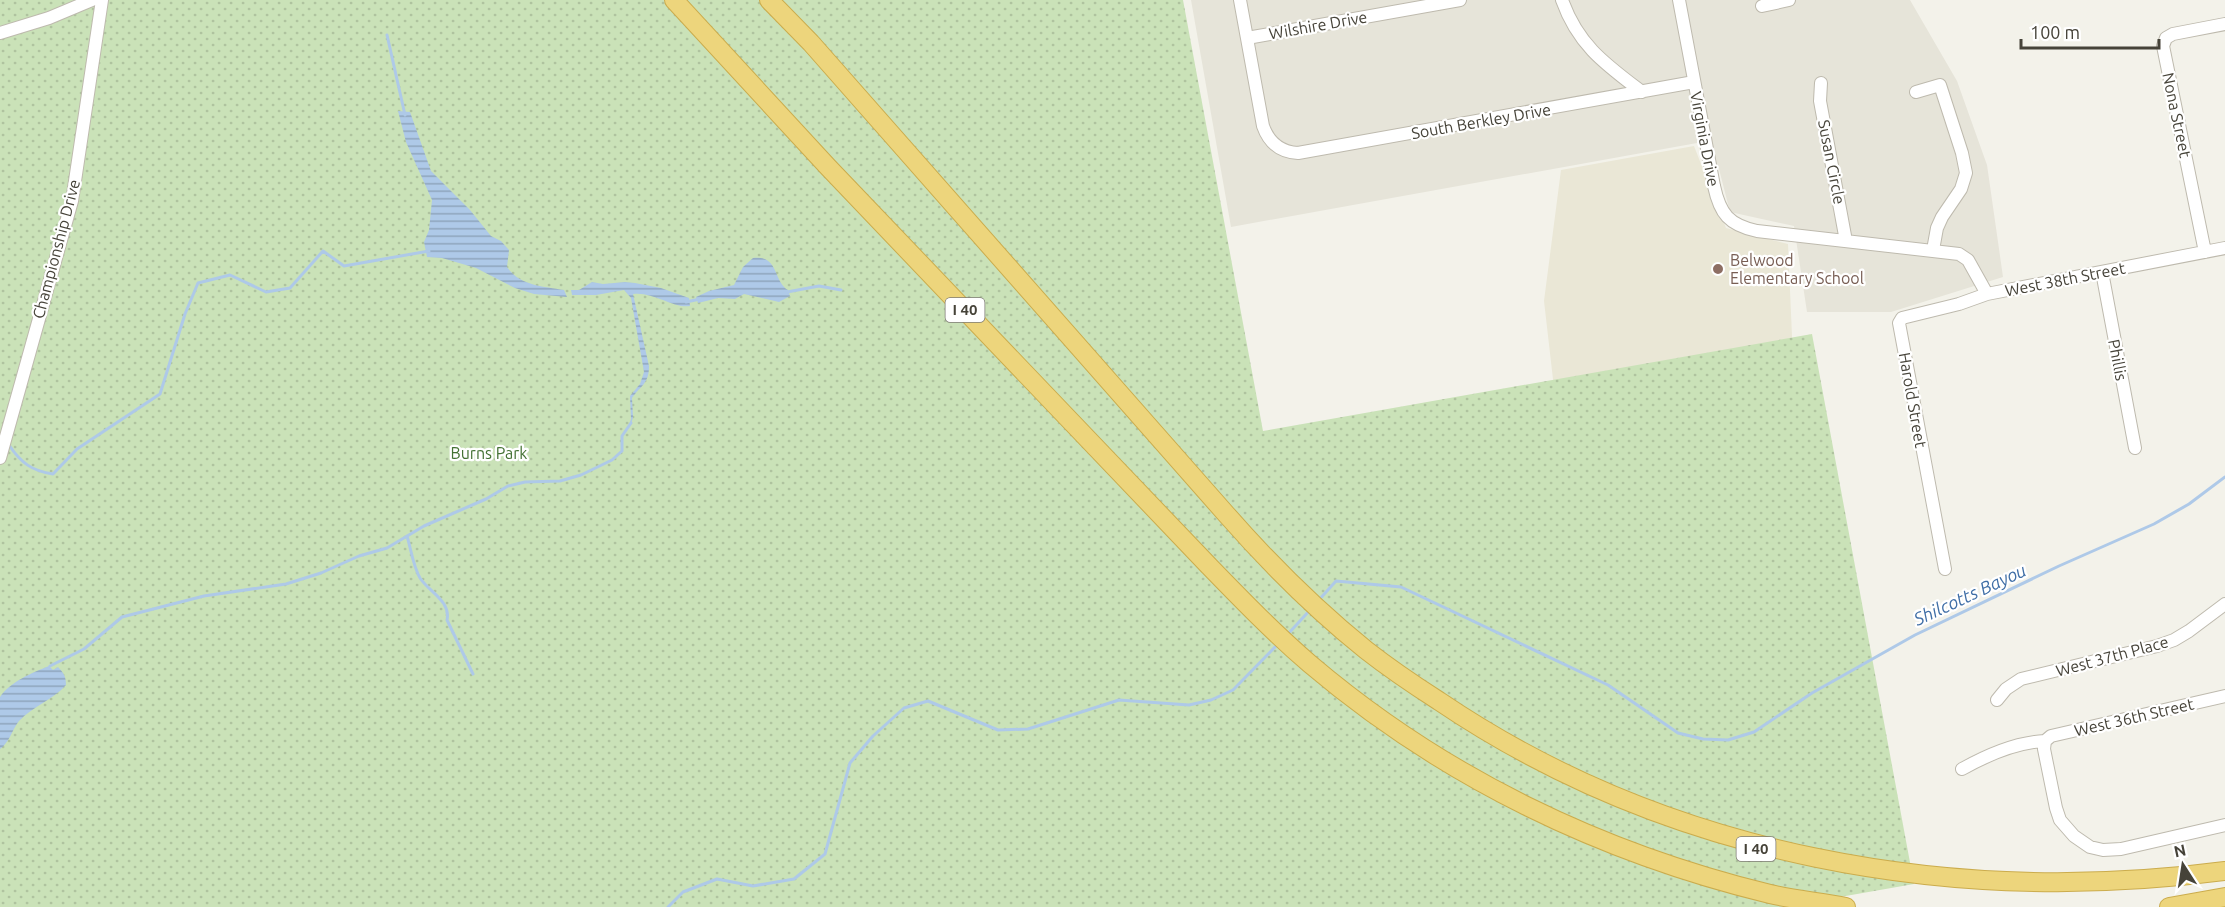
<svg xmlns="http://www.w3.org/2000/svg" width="2225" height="907" viewBox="0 0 2225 907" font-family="Ubuntu,sans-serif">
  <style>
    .residential { fill: #e6e4d9 }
    .education { fill: #eae7d6 }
    .park { fill: url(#park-dots) }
    .water { fill: url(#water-rules) }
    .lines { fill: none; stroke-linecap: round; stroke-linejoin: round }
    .stream { stroke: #aec9e8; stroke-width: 3 }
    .minor-casing { stroke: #bebaae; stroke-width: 14 }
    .highway-casing { stroke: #cbac4d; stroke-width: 20 }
    .minor { stroke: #fff; stroke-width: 12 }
    .highway { stroke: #edd57c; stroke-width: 18 }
    .education-dot { fill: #8d6e63; stroke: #fff; stroke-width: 2 }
    .labels { text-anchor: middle; stroke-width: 4.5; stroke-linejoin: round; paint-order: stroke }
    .shield { fill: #fff; stroke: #7e7b74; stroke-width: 1.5 }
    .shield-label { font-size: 15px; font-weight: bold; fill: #464339 }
    .street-label { font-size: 16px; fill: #464339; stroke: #fff }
    .education-label { font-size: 16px; fill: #785e54; stroke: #fff; text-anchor: start }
    .park-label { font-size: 16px; fill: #437133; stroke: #fff }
    .water-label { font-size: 18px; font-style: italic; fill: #3f6ea6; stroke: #fff }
  </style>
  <defs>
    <pattern id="park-dots" width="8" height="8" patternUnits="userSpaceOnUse" patternTransform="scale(1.5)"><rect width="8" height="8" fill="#cae2b8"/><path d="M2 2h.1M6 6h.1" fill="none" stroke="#afc39f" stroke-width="1.8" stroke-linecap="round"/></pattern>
    <pattern id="water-rules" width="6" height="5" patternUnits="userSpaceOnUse" patternTransform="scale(1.5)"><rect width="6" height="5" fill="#aec9e8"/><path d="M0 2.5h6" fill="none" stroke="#8fa5bd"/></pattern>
  </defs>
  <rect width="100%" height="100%" fill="#f3f2ea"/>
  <path class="residential" d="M1191 0H1910L1957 81 1987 165 2003 277 1891 312H1807L1794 226 1730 212 1719 169 1697 143 1231 227Z"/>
  <path class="education" d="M1694 146 1726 228 1788 244 1793 359 1554 388 1544 301 1561 170Z"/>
  <path class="park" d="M0 0H1183L1263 431 1812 334 1914 884 1783 907H0Z"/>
  <path class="water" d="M398 111 410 112 431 171 470 210 491 236 501 241 509 250 507 267C520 286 543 286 564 290L567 297 534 294 515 288 476 268 442 258 427 257 424 242 429 230 432 200 406 142Z
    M753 258C779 255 773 281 788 290L790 296 779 302 744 294 735 299 718 298 698 303 696 297 709 291 734 285 743 267Z
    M592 282 603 284 625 282 635 283 661 288 689 298 690 306C675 309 652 291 633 294L649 366C649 384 641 385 632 398L633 417 631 425H629L631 419 630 396 640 384 644 372 631 298 624 290 596 295H572L571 290H579Z
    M49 666 53 670 58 667C64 673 66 677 66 685 53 700 33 706 19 721 12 730 9 743 0 749V697C11 681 32 673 49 666Z"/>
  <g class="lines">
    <path class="stream" d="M387 35 405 115
      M787 292 819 286 841 290
      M686 302 700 299
      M9 445C21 463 32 471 53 474L77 449 160 394 185 314 198 283 230 275 266 292 290 288 323 251 344 266 429 251
      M407 536C411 549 413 566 420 578 429 592 451 601 447 620L473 674
      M1318 601 1336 581 1401 587 1608 685 1678 733 1703 739 1728 740 1754 732 1812 693 1915 635 2059 566 2154 524 2189 504 2225 477
      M1288 634 1310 610
      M50 666 84 649 122 617 204 596 286 584 321 573 359 556 387 548 424 526 486 499 508 486 525 482 560 481 581 475 612 460 622 451V436L631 423
      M668 907 683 892 717 879 753 886 794 879 825 854 850 763 873 736 904 708 928 701 998 730 1028 729 1119 700 1189 705 1211 700 1233 690 1279 643"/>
    <defs>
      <path id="minor" d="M1240 0 1263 126C1269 143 1281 152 1298 153L1694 82
        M1562 0C1578 45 1605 64 1642 92
        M1679 0 1714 186C1720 214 1729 225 1757 231L1959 254 1968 260 1987 294
        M1762 6 1789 0
        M0 33 49 18 92 0
        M1247 38 1460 0
        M1821 83 1820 101 1846 241
        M1916 92 1940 85 1962 153 1966 173 1961 189 1942 217 1937 228 1933 250
        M2205 252 2163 46 2166 38 2173 34 2225 24
        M2102 272 2135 448
        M0 458 72 201 102 0
        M1945 569 1899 323 1902 318 1959 304 1987 294 2225 248
        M1997 700 2006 689 2021 679 2157 646 2174 640 2189 631 2225 604
        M2045 741 2044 749 2056 808 2060 820 2074 836 2090 847 2103 850 2121 849 2225 825
        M2045 741 2051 736 2225 696
        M1962 769C1987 755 2016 742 2045 741"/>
      <path id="highway" d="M674 0 828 167 1209 566C1242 600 1274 633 1310 664 1443 777 1601 853 1770 894 1795 900 1821 902 1846 907
        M769 0 811 43 1226 514C1269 563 1315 609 1366 650 1389 668 1414 685 1439 701 1668 856 1952 907 2225 871
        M2169 907 2225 897"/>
    </defs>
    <use href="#minor" class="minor-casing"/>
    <use href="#highway" class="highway-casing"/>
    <use href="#minor" class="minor"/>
    <use href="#highway" class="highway"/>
  </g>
  <circle class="education-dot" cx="1718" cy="269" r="6"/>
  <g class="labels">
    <g class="shield">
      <rect x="945.5" y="298" width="39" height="24" rx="4.5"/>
      <rect x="1736.5" y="837" width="39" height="24" rx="4.5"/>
    </g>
    <g class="shield-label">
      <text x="965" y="315">I 40</text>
      <text x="1756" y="854">I 40</text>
    </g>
    <g class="street-label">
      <text transform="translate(1318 25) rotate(-10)" y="6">Wilshire Drive</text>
      <text transform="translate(2177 115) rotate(78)" y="6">Nona Street</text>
      <text transform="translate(1481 121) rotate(-10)" y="6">South Berkley Drive</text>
      <text transform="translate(1705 139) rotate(79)" y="6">Virginia Drive</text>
      <text transform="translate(1832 162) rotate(79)" y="6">Susan Circle</text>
      <text transform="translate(56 249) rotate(-75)" y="6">Championship Drive</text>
      <text transform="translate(2065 279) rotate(-11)" y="6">West 38th Street</text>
      <text transform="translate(2118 360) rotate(79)" y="6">Phillis</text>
      <text transform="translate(1913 400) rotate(80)" y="6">Harold Street</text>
      <text transform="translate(2112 656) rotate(-15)" y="6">West 37th Place</text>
      <text transform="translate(2134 717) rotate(-13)" y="6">West 36th Street</text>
    </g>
    <g class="education-label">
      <text x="1730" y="266">Belwood<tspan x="1730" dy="18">Elementary School</tspan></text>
    </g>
    <g class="park-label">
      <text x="489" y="459">Burns Park</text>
    </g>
    <g class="water-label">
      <text transform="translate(1970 595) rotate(-25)" y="6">Shilcotts Bayou</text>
    </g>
  </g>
  <g transform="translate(2183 865) rotate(348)" stroke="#ffffff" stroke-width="4.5" paint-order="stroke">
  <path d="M0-4.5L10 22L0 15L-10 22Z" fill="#464339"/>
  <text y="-9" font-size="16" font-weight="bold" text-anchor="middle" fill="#464339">N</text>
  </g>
  <path d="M2021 39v9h138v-9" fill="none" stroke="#464339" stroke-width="3"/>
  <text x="2030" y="39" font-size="18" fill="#464339" stroke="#ffffff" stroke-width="4.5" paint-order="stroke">100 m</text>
</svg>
